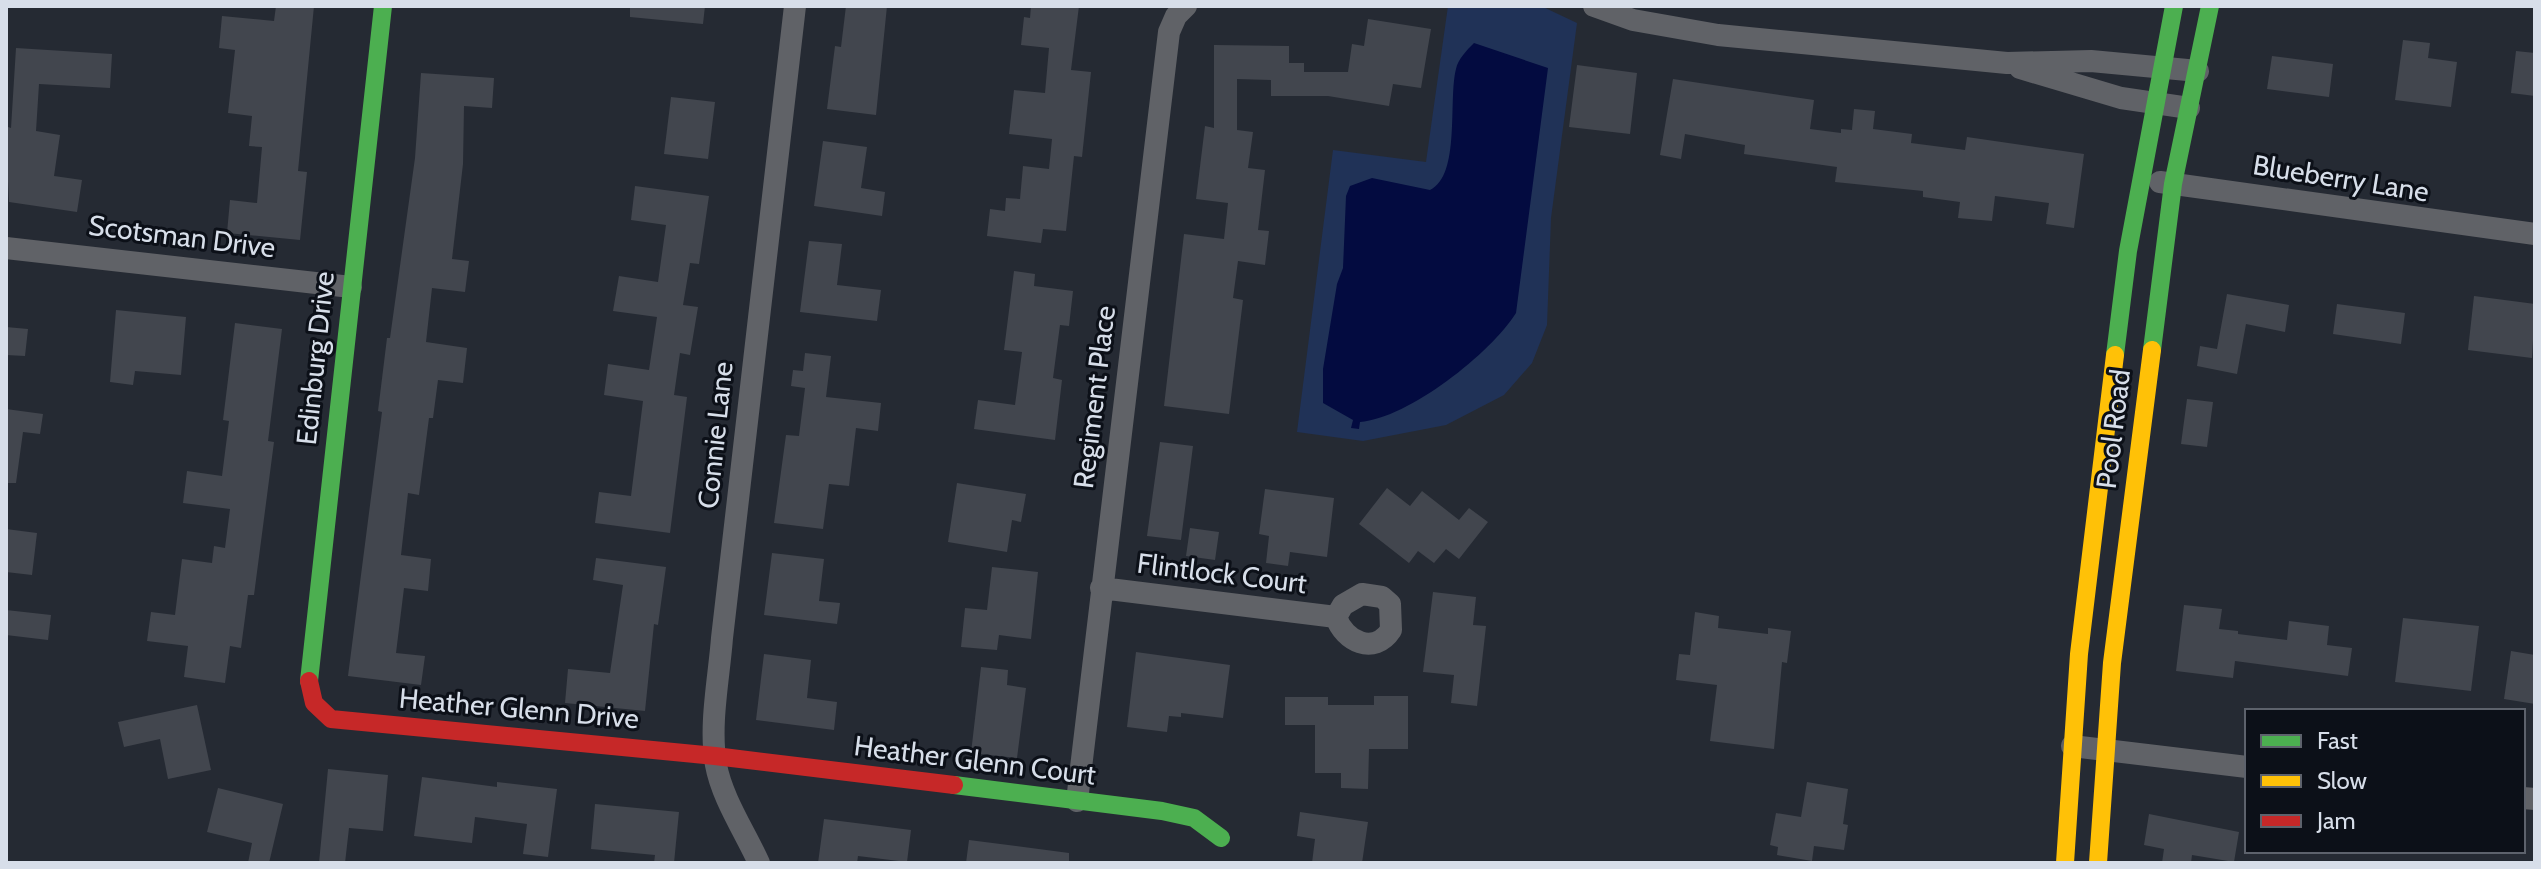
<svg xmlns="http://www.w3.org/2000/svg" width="2541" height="869" viewBox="0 0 2541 869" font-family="Cabin,sans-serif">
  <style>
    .green { fill: #203257 }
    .water { fill: #030b40 }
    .building { fill: #42464e }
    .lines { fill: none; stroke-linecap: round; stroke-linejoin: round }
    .street { stroke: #606267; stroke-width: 22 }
    .fast { stroke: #4caf50; stroke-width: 18 }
    .slow { stroke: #ffc107; stroke-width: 18 }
    .jam { stroke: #c62828; stroke-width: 18 }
    .labels { text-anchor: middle; stroke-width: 6; stroke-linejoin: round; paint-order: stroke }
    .street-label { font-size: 28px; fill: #d7dee9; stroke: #0c1018 }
  </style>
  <rect width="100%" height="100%" fill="#252a33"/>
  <path class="green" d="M1448 6H1541L1577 23 1551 218 1547 325 1532 363 1504 395 1446 425 1363 441 1297 432 1333 150 1426 162Z"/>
  <path class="water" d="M1474 43 1548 68 1516 313C1491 353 1409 418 1360 422L1359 429 1351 428 1353 420 1323 403V369L1337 284 1343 268 1346 196 1350 186 1372 178 1430 190C1461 175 1448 100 1456 69 1458 59 1467 50 1474 43Z"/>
  <path class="building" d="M276 6H314L298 171 307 172 300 240 227 233 230 200 257 203 262 147 249 146 252 116 228 113 235 50 219 48 222 16 274 21Z
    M630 6H705L703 24 630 17Z
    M846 6H887L876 115 827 109 835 46 841 47Z
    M1031 6H1079L1071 70 1091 72 1082 157 1074 156 1066 231 1043 229 1041 243 987 236 990 209 1005 211 1006 198 1020 199 1023 166 1049 169 1052 139 1009 134 1014 90 1045 93 1049 48 1021 45 1024 17 1030 18Z
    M1368 19 1431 29 1421 88 1393 84 1389 106 1328 96H1271V80L1237 79V130L1253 132 1248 168 1265 170 1258 230 1269 231 1265 265 1238 261 1233 298 1243 300 1229 414 1164 406 1184 234 1224 239 1228 203 1196 199 1205 126 1214 128V45L1289 46V63H1304V72H1348L1352 44 1364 46Z
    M2403 40 2430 43 2428 58 2457 62 2451 107 2395 100Z
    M16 48 112 54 110 88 39 84 36 131 60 135 54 176 82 180 77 212 9 202 6 141 8 127 11 128Z
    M2516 51 2535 53V96L2511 93Z
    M2272 56 2333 64 2329 97 2267 89Z
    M1577 65 1637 73 1630 134 1569 127Z
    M421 73 494 78 492 108 464 106 463 164 452 259 469 261 465 292 432 288 426 342 467 348 463 383 438 380 433 418H429L419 495 408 493 401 555 431 559 428 591 404 588 396 653 425 656 421 685 348 676 382 412 378 411 387 338H390L415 158Z
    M1673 79 1814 100 1810 129 1841 133V129L1852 130 1854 109 1875 111 1873 129 1912 134 1911 143 1965 150 1967 137 2084 154 2074 228 2046 224 2049 203 1995 196 1992 221 1958 218 1960 202 1923 197V191L1835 182 1837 167 1744 154 1745 145 1685 134 1681 159 1660 155Z
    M671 97 715 102 708 159 664 154Z
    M823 141 867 147 861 188 885 192 882 216 814 206Z
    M635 186 709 196 699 264 690 263 683 305 698 307 690 355 680 353 674 395 687 397 670 533 595 523 599 492 631 496 643 401 604 395 608 364 649 370 657 317 613 311 619 276 658 282 666 225 631 220Z
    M809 241 842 244 837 285 881 290 877 321 800 312Z
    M1014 271 1035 274 1034 286 1073 291 1069 326 1060 325 1053 378 1062 380 1055 440 974 429 978 400 1015 405 1022 352 1004 350Z
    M2227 294 2289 305 2285 332 2246 324 2237 374 2197 366 2200 346 2217 349Z
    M2474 296 2535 304 2532 358 2468 350Z
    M2337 304 2405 313 2401 344 2333 334Z
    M116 310 186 317 181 375 135 371 133 385 110 382Z
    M235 323 282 329 268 441 274 442 254 595H248L241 648 230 646 225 683 184 677 188 646 147 641 151 612 175 615 182 559 212 563 214 546 225 548 230 509 183 503 187 471 222 476 229 421 223 420Z
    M6 327 28 329 25 356 6 355Z
    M805 353 831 356 826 397 881 403 878 431 856 428 849 486 829 484 823 529 774 523 786 435 799 436 805 388 791 386 793 370 803 371Z
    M2187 399 2213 402 2207 447 2181 444Z
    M6 409 43 414 40 434 23 432 16 483H6Z
    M1160 442 1193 446 1181 540 1147 536Z
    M957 483 1026 494 1021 522 1012 520 1007 552 948 542Z
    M1387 488 1410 506 1422 491 1459 520 1469 508 1488 522 1459 559 1446 549 1434 563 1418 551 1409 563 1359 524Z
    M1265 489 1334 498 1327 557 1290 552 1288 566 1266 563 1269 536 1259 534Z
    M1190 528 1219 532 1215 560 1186 556Z
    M6 529 37 533 32 575 6 572Z
    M772 553 824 559 819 601 840 603 837 624 764 615Z
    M596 558 666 567 658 625 654 624 645 711 565 703 568 669 610 673 623 585 593 580Z
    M992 567 1038 572 1031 639 999 635 997 650 961 647 965 608 987 610Z
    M1433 592 1476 597 1473 625 1486 626 1477 706 1451 703 1454 675 1423 672Z
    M2184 605 2222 609 2219 629 2238 631V634L2287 640 2289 621 2329 626 2327 645 2352 648 2348 676 2235 661 2233 678 2176 671Z
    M6 610 51 615 48 640 6 635Z
    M1695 612 1719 616 1718 628 1768 634V628L1791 631 1787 663 1782 662 1774 749 1710 741 1717 685 1676 680 1679 654 1690 655Z
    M2403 618 2479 626 2471 691 2395 682Z
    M2511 651 2535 655V704L2504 699Z
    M1136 652 1230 665 1223 718 1181 713V717L1169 716 1167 732 1127 727Z
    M764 654 811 660 807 698 837 702 834 730 756 720Z
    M981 667 1008 670 1007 685 1026 688 1017 758 971 753Z
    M1374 696H1408V749H1369L1368 789 1341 788V773H1315V725H1285V697H1328V705H1374Z
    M197 705 211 770 168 779 160 739 124 747 118 722Z
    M328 769 388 775 383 831 349 828 345 863H319Z
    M422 777 497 787V782L557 789 548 857 523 854 527 824 475 817 472 843 414 836Z
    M1807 782 1848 789 1843 824 1848 825 1844 850 1814 846 1812 861 1777 855 1778 847 1770 845 1776 813 1801 817Z
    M218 788 283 804 269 863H248L252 843 207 832Z
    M595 804 679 812 674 863H654L655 855 591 849Z
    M1300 812 1368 822 1362 863H1312L1315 839 1297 836Z
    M2149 814 2239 832 2234 862 2192 855 2191 863H2162L2164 849 2144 845Z
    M824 819 911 830 907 862 858 856 857 863H818Z
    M969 840 1069 853V863H966Z"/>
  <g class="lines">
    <path class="street" d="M1594 6 1633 20 1718 35 2007 63 2091 61 2198 71
      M2020 68 2121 98 2189 108
      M2160 182 2535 234
      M6 248 351 287
      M1101 588 1336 617
      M1362 594 1382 597 1390 604 1391 630C1374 656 1344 641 1336 617L1343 605Z
      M2072 746 2247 767
      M2523 798 2535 799
      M1077 801 1169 32 1176 16 1186 6
      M759 863C745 832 722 798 716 765 709 725 719 678 722 638L795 6"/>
    <path class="fast" d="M2152 350 2173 184 2210 6
      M2115 355 2128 251 2174 6
      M309 681 383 6
      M954 785 1162 811 1194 818 1221 838"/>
    <path class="slow" d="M2065 863 2079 654 2115 355
      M2098 863 2112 663 2152 350"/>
    <path class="jam" d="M309 681 314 703 331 719 715 756 954 785"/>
  </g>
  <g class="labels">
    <g class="street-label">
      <text transform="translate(2341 178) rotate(9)" y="10">Blueberry Lane</text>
      <text transform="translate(182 236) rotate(7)" y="10">Scotsman Drive</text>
      <text transform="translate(315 358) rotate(-84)" y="10">Edinburg Drive</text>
      <text transform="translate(1094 397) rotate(-83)" y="10">Regiment Place</text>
      <text transform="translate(2113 429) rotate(-83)" y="10">Pool Road</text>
      <text transform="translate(715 435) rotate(-84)" y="10">Connie Lane</text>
      <text transform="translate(1222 573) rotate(7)" y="10">Flintlock Court</text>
      <text transform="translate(519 708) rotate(5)" y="10">Heather Glenn Drive</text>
      <text transform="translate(975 760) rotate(7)" y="10">Heather Glenn Court</text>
    </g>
  </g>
  <rect width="2541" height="869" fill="none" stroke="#d7dee9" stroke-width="16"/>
  <rect x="2245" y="709" width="280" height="144" fill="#0c1018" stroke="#5d626c" stroke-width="2"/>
  <rect x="2261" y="735" width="40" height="12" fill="#4caf50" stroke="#5d626c" stroke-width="2"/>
  <text x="2317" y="749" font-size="24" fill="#d7dee9">Fast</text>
  <rect x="2261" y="775" width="40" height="12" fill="#ffc107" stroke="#5d626c" stroke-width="2"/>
  <text x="2317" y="789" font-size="24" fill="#d7dee9">Slow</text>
  <rect x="2261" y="815" width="40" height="12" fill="#c62828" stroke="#5d626c" stroke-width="2"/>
  <text x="2317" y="829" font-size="24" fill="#d7dee9">Jam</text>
</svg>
